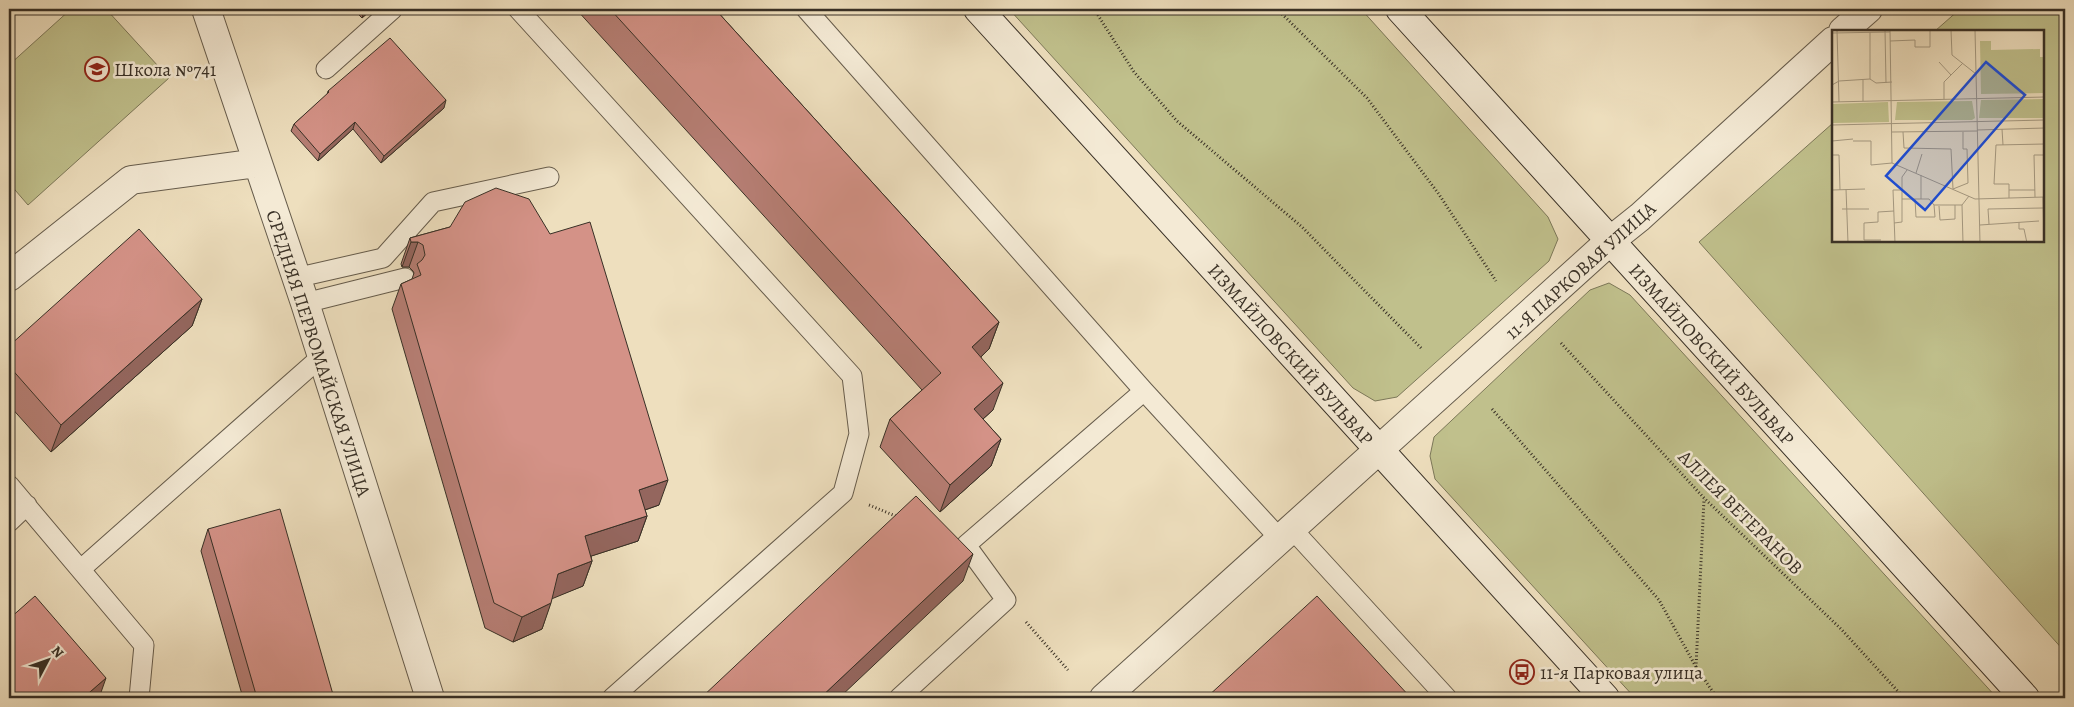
<svg xmlns="http://www.w3.org/2000/svg" width="2074" height="707" viewBox="0 0 2074 707" font-family="Alegreya,serif">
  <style>
    .green { fill: #c0c08c; stroke: #7c7859 }
    .lines { fill: none; stroke-linecap: round; stroke-linejoin: round }
    .lane-casing { stroke: #665c4c; stroke-width: 21 }
    .street-casing { stroke: #665c4c; stroke-width: 30 }
    .secondary-casing { stroke: #383026; stroke-width: 30 }
    .path { stroke: #383026; stroke-width: 3; stroke-dasharray: 1 2.5; stroke-linecap: butt }
    .lane { stroke: #f4ead5; stroke-width: 19 }
    .street { stroke: #f4ead5; stroke-width: 28 }
    .secondary { stroke: #f4ead5; stroke-width: 28 }
    .wall { fill: #b67e74; stroke: #383026 }
    .shaded-wall { fill: #94665e; stroke: #383026 }
    .building { fill: #d49287; stroke: #383026 }
    .labels { text-anchor: middle; stroke-width: 5; stroke-linejoin: round; paint-order: stroke }
    .poi-label { font-size: 19px; fill: #383026; stroke: #f4ead5; text-anchor: start }
    .street-label { font-size: 19px; fill: #383026; stroke: #f4ead5 }
    .inset-road { fill: none; stroke: #a59981; stroke-width: 1 }
    .view { fill: #1d4ed8; fill-opacity: 0.15; stroke: #1d4ed8; stroke-width: 2.5 }
    .inset-edge { fill: none; stroke: #383026; stroke-width: 2.5 }
  </style>
  <rect width="100%" height="100%" fill="#eedfbe"/>
  <filter id="stains"><feTurbulence type="fractalNoise" baseFrequency=".004" numOctaves="4"/><feColorMatrix values="0 0 0 0 .2 0 0 0 0 .09 0 0 0 0 .02 0 0 0 .5 -.17"/></filter>
  <radialGradient id="worn" r=".72"><stop offset=".6" stop-color="#630" stop-opacity="0"/><stop offset="1" stop-color="#630" stop-opacity=".3"/></radialGradient>
  <path class="green" d="M71 9H106L169 78 28 205 9 183V65Z
    M1009 9H1361L1548 217 1558 239 1549 261 1397 397 1375 401 1353 388Z
    M1960 9H2065V652L1699 242 1833 123V241H2043V31H1935Z
    M1609 283 1630 295 1997 698H1635L1435 479 1430 456 1434 437 1590 290Z"/>
  <g class="lines">
    <defs>
      <path id="lane" d="M518 9 852 376 859 434 843 493 612 698
        M806 9 1144 391 1281 540
        M326 69 393 9
        M295 278 383 258 433 202 549 177
        M305 303 405 278
        M9 485 144 645 139 698
        M9 522 27 505
        M1293 530 1447 698
        M81 569 322 356
        M899 698 1006 600 966 545 1144 391"/>
      <path id="street" d="M206 9 305 303 430 698
        M1843 31 1868 9
        M9 277 131 180 257 163
        M1104 698 1610 241 1640 217 1833 41"/>
      <path id="secondary" d="M978 9 1605 698
        M1400 9 2025 698"/>
    </defs>
    <use href="#lane" class="lane-casing"/>
    <use href="#street" class="street-casing"/>
    <use href="#secondary" class="secondary-casing"/>
    <path class="path" d="M1094 9 1134 72 1177 121 1302 227 1422 349
      M1277 9 1367 98 1438 193 1496 281
      M1561 343 1704 498 1841 629 1904 698
      M1492 409 1659 600 1696 667 1717 698
      M869 505 898 517
      M1026 622 1068 670
      M1696 667 1704 499"/>
    <use href="#lane" class="lane"/>
    <use href="#street" class="street"/>
    <use href="#secondary" class="secondary"/>
  </g>
  <path class="wall" d="M353 9H372L362 18Z
    M576 9H715L999 322 989 349 981 357 993 410 983 419 1001 439 991 466 940 512 880 447 890 419 922 390Z
    M328 91 444 108 381 163 353 129 318 161 291 131 294 124 327 95Z
    M450 227 659 505 645 510 647 516 638 541 591 556 592 561 583 586 552 598 542 629 513 642 485 628 392 309 401 284 412 279 414 273 413 271 409 267H402L401 264 410 238Z
    M202 299 192 326 51 452 9 405V346Z
    M208 529 334 698H243L201 551Z"/>
  <path class="shaded-wall" d="M367 9H372L362 18 364 11Z
    M446 100 444 108 381 163 384 156Z
    M355 122 353 129 318 161 320 154Z
    M411 242H418L409 267H402Z
    M202 299 192 326 51 452 61 425Z
    M999 322 989 349 962 375 972 347Z
    M1003 383 993 410 964 436 974 409Z
    M1001 439 991 466 940 512 950 485Z
    M668 480 659 505 630 515 639 490Z
    M647 516 638 541 576 561 585 536Z
    M973 554 963 581 839 698H820Z
    M592 561 583 586 549 600 558 574Z
    M551 603 542 629 513 642 522 617Z
    M106 678 99 698H83Z"/>
  <path class="building" d="M610 9H715L999 322 972 347 1003 383 974 409 1001 439 950 485 890 419 941 373Z
    M390 38 446 100 384 156 355 122 320 154 294 124 329 92 328 91Z
    M496 188 529 199 550 234 590 222 668 480 639 490 647 516 585 536 592 561 558 574 551 603 522 617 494 603 401 284 421 275 417 264 422 260 425 255 423 245 418 242H411L410 238 450 227 465 202Z
    M139 229 202 299 61 425 9 366V346Z
    M916 496 973 554 820 698H701Z
    M280 509 334 698H257L208 529Z
    M35 596 106 678 83 698H9V619Z
    M1317 596 1411 698H1206Z"/>
  <defs>
    <symbol id="school-ring" viewBox="-11 -11 22 22"><circle r="9.5" fill="#f4ead5" stroke="#8f2418" stroke-width="1.5"/><path d="M0-5L7-2L0 1L-7-2ZM-4 1L0 2.5L4 1V4Q0 6-4 4Z" fill="#8f2418"/></symbol>
    <symbol id="bus-ring" viewBox="-11 -11 22 22"><circle r="9.5" fill="#f4ead5" stroke="#8f2418" stroke-width="1.5"/><path d="M-5-6H5V4H4V6H2V4H-2V6H-4V4H-5ZM-3.5-4V0h7V-4ZM-3.5 1.2v1.5H-2V1.2ZM2 1.2v1.5H3.5V1.2Z" fill="#8f2418"/></symbol>
  </defs>
  <g fill-rule="evenodd">
    <use href="#school-ring" x="83" y="55" width="28" height="28"/>
    <use href="#bus-ring" x="1508" y="658" width="28" height="28"/>
  </g>
  <g class="labels">
    <g class="poi-label">
      <text x="114" y="76">Школа №741</text>
      <text x="1540" y="679">11-я Парковая улица</text>
    </g>
    <g class="street-label">
      <text transform="translate(1580 270) rotate(-42)" y="7">11-Я ПАРКОВАЯ УЛИЦА</text>
      <text transform="translate(319 353) rotate(72)" y="7">СРЕДНЯЯ ПЕРВОМАЙСКАЯ УЛИЦА</text>
      <text transform="translate(1291 354) rotate(48)" y="7">ИЗМАЙЛОВСКИЙ БУЛЬВАР</text>
      <text transform="translate(1712 354) rotate(48)" y="7">ИЗМАЙЛОВСКИЙ БУЛЬВАР</text>
      <text transform="translate(1741 512) rotate(45)" y="7">АЛЛЕЯ ВЕТЕРАНОВ</text>
    </g>
  </g>
  <g transform="translate(1832 30)">
    <rect width="212" height="212" fill="#eedfbe"/>
    <path d="M148 11H159V20L208 19V27H212V63L149 64ZM212 69V88H147L149 70ZM140 71 143 88 140 90H63L65 72ZM56 72 57 92 0 93V74Z" fill="#c0c08c"/>
    <path class="inset-road" d="M5 0 7 72M53 0 54 53M58 0 60 133M119 0 120 25 144 44M143 0 148 213M0 3 58 2M58 11 83 10V17H98V0M107 32 119 45M38 49V2M31 50V71M0 55 7 51 38 49 44 53 60 52M112 69V52L131 33M0 72 213 67M0 95 213 90M170 99 171 115M145 100 213 98M60 102 145 101M71 102 72 118 119 119 121 159M0 111 21 109M21 111H39V135L60 133 143 169 213 167M0 125H7L8 160M84 143 90 124M89 145V169M14 159 16 213M121 159 136 153 135 119H131V102M0 160 33 159M177 160H203M203 167 202 125H213M211 167 212 213M177 168V154H162L164 115 213 114M70 169H97L102 175H130M83 169 84 187H103L102 175M107 176 108 190 123 189V175M10 179H37M187 192V199H192L195 213M62 193 70 192V147L75 140M157 194 156 179 211 178M148 195 207 191M49 210H32V193L46 192V182L62 181M63 213 61 160H70M131 213 130 175 137 166"/>
    <path class="view" d="M154 32 193 65 93 180 54 146Z"/>
    <rect width="212" height="212" class="inset-edge"/>
  </g>
  <rect width="2074" height="707" fill="none" stroke="#eedfbe" stroke-width="30"/>
  <rect x="10" y="10" width="2054" height="687" fill="none" stroke="#383026" stroke-width="2.5"/>
  <rect x="15" y="15" width="2044" height="677" fill="none" stroke="#383026"/>
  <g transform="translate(48 660) rotate(49)" stroke="#f4ead5" stroke-width="4" paint-order="stroke">
  <path d="M0-4L9 19L0 12L-9 19Z" fill="#383026"/>
  <text y="-8" font-size="14" font-weight="bold" text-anchor="middle" fill="#383026">N</text>
  </g>
  <rect width="100%" height="100%" filter="url(#stains)"/>
  <rect width="100%" height="100%" fill="url(#worn)"/>
</svg>
